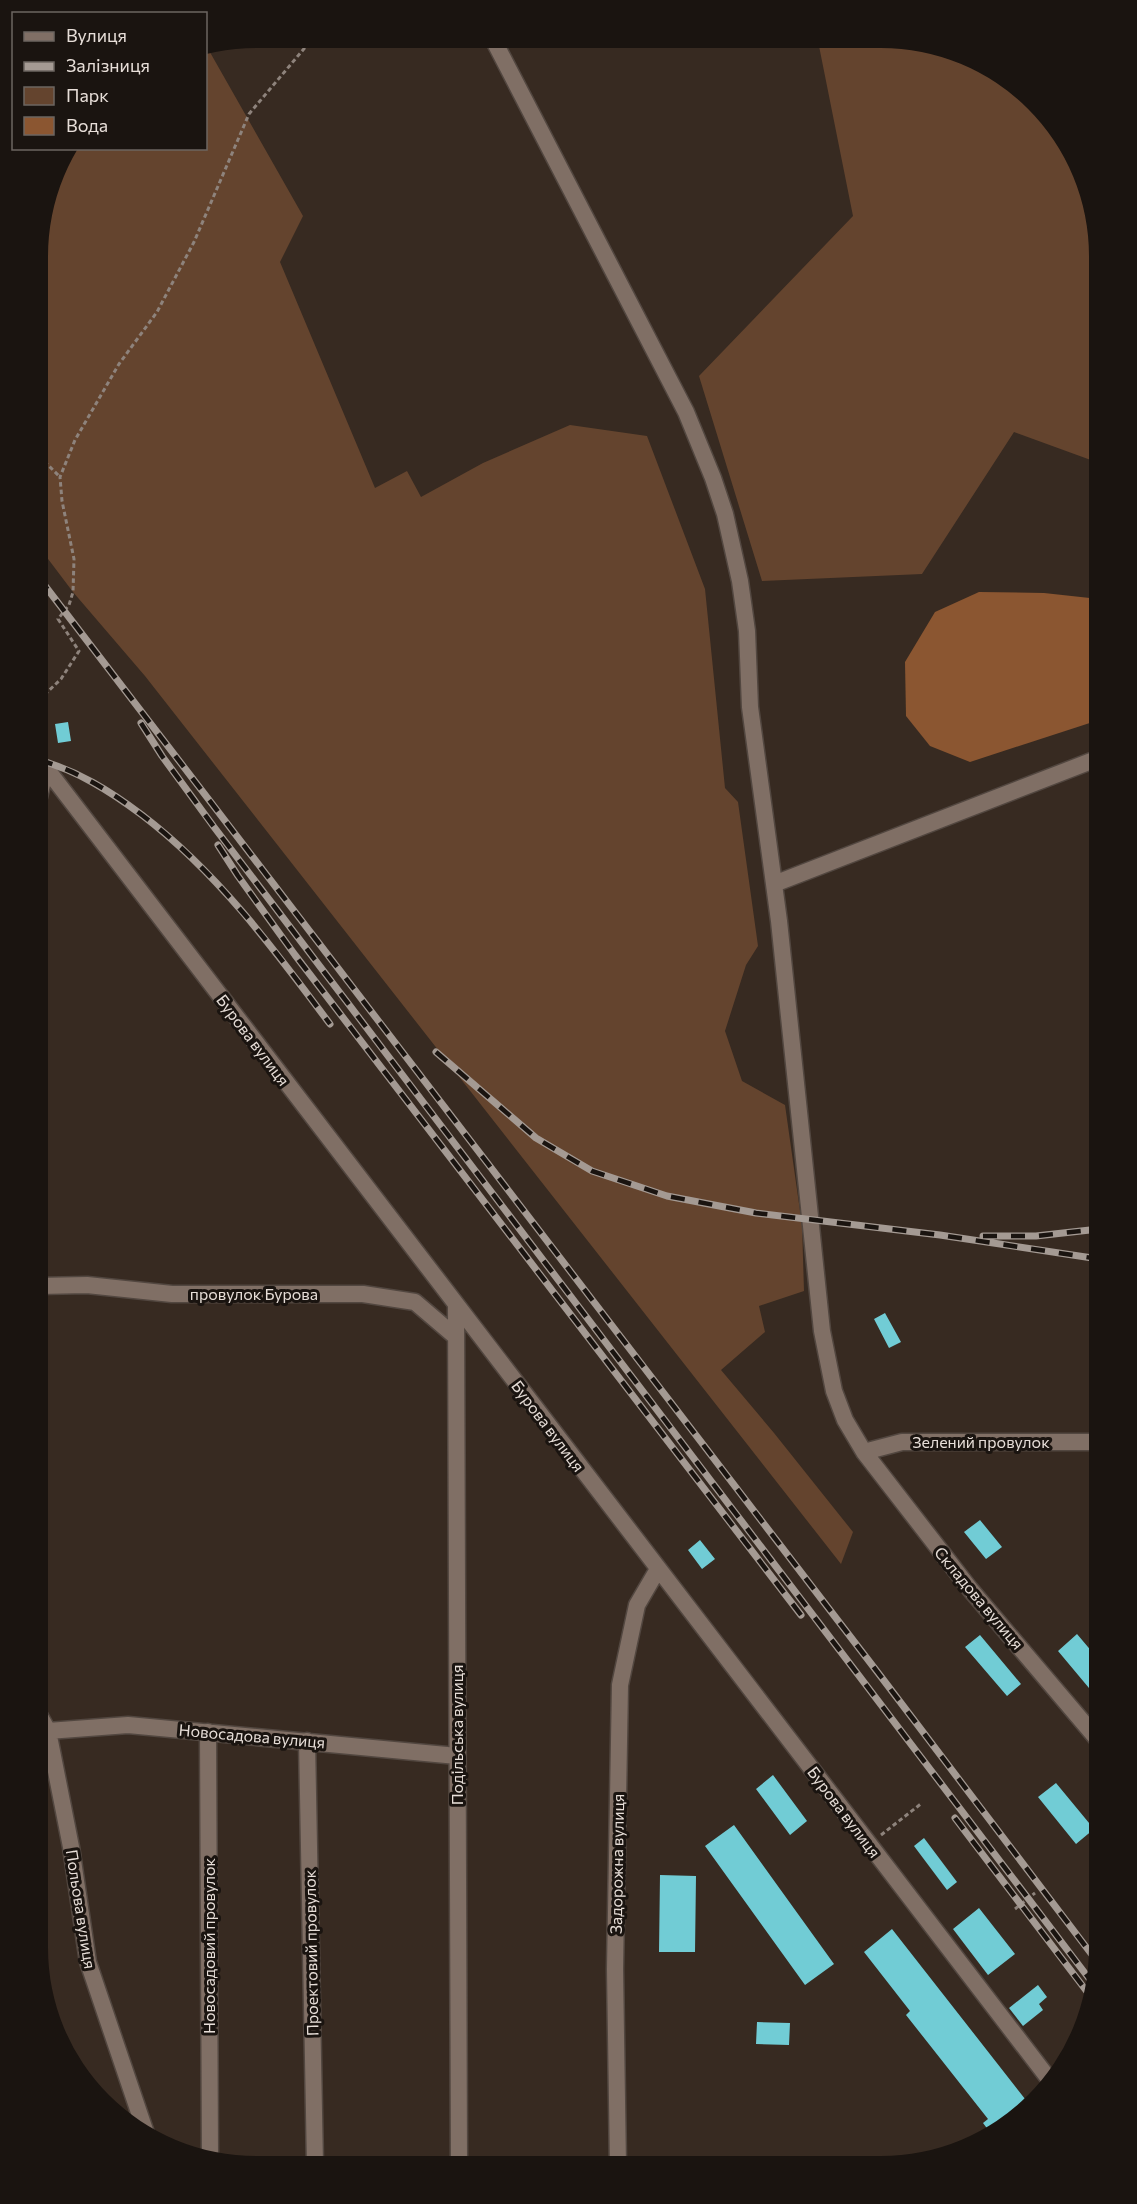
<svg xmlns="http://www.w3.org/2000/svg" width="1137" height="2204" viewBox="0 0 1137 2204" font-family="Commissioner,sans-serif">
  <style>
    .green { fill: #64442e }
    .water { fill: #8b5631 }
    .building { fill: #71ccd5 }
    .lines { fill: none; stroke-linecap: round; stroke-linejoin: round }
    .minor-casing { stroke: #524740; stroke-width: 19 }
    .path { stroke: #8e837c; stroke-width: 3; stroke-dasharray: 4.5 3; stroke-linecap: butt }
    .minor { stroke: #806f65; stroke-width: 16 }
    .rail-casing { stroke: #a49a93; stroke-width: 7 }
    .rail { stroke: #1a1410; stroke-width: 4.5; stroke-dasharray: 14; stroke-linecap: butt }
    .labels { text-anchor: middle; stroke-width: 6; stroke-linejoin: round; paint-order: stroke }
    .street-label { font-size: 16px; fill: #e7ded8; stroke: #1a1410 }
  </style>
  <rect width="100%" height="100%" fill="#372a21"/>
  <path class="green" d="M818 41 923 42 1025 92 1062 134 1088 186 1099 256V463L1014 432 922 574 762 581 699 376 853 216Z
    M207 47 303 216 280 262 375 488 407 471 421 497 483 463 570 425 647 436 705 589 725 788 738 802 758 946 746 965 725 1031 742 1081 785 1105 802 1225 804 1291 759 1306 765 1332 721 1370 774 1433 853 1532 841 1564 145 676 73 592 39 547V228L60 159 68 149 206 148Z"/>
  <path class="water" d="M979 592 1044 593 1099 599V720L970 762 930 746 906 716 905 662 935 612Z"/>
  <path class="building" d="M68 722 71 741 58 743 55 724Z
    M885 1313 901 1342 889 1348 874 1319Z
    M980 1520 1002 1547 986 1559 964 1532Z
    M700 1540 715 1559 702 1569 688 1550Z
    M1077 1634 1099 1660V1700L1058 1651Z
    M980 1635 1021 1684 1007 1696 965 1647Z
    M773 1775 807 1821 790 1835 756 1789Z
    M1056 1783 1094 1829 1076 1844 1038 1797Z
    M734 1825 834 1964 805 1985 705 1846Z
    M924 1838 957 1882 947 1890 914 1846Z
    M660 1875 696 1876 695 1952H659Z
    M979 1908 1015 1954 988 1975 953 1929Z
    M892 1929 1029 2104 1003 2129 992 2135 983 2123 988 2119 906 2015 910 2011 864 1952Z
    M1038 1985 1047 1997 1039 2004 1043 2010 1023 2026 1009 2008Z
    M757 2022 790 2023 789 2045 756 2044Z"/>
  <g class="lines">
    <defs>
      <path id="minor" d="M493 39 686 412 713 478 725 514 740 581 747 631 750 707 779 921 822 1331 834 1391 845 1420 864 1452 970 1589 1099 1741
        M46 768 1052 2083
        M39 797 46 768
        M774 884 1099 758
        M38 1286 87 1285 172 1294H363L415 1302 456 1337
        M456 1306 459 2165
        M864 1452 902 1442H1099
        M38 1713 48 1731 71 1847 88 1962 147 2136
        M48 1731 128 1725 457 1756
        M208 1732 210 2159
        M307 1741 315 2165
        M618 2166 615 1969 620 1685 637 1605 658 1569"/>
    </defs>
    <use href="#minor" class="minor-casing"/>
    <path class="path" d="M39 456 60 477
      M43 698 45 753
      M39 700 61 679 79 651 58 619 69 605 73 592 74 559 62 501 60 477 75 440 119 364 157 312 194 242 249 114 313 38
      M881 1835 922 1803
      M1015 1909 1035 1893"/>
    <use href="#minor" class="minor"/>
    <defs>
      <path id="rail" d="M39 578 882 1678 1099 1964
        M141 723 162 756 214 827 1094 1985
        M39 760C78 771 110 791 142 815 218 873 274 949 330 1024
        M218 845 238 876 295 955 801 1615
        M436 1052 536 1138 592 1171 667 1196 756 1213 940 1235 1099 1259
        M983 1236H1036L1099 1229
        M955 1818 1091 1997"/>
    </defs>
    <use href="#rail" class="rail-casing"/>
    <use href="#rail" class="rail"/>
  </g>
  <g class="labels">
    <g class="street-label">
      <text transform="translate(253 1040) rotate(53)" y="6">Бурова вулиця</text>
      <text x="254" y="1300">провулок Бурова</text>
      <text transform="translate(548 1426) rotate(53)" y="6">Бурова вулиця</text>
      <text x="981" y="1448">Зелений провулок</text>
      <text transform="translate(979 1598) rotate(50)" y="6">Складова вулиця</text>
      <text transform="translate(457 1735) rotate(-90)" y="6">Подільська вулиця</text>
      <text transform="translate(252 1736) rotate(5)" y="6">Новосадова вулиця</text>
      <text transform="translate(844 1812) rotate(53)" y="6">Бурова вулиця</text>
      <text transform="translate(617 1864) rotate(-89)" y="6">Задорожна вулиця</text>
      <text transform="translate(81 1909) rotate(81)" y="6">Польова вулиця</text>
      <text transform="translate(209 1946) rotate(-90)" y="6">Новосадовий провулок</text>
      <text transform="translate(311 1953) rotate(-91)" y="6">Проектовий провулок</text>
    </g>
  </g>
  <path d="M0 0H1137V2204H0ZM256 48H881A208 208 0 0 1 1089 256V1948A208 208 0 0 1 881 2156H256A208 208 0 0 1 48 1948V256A208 208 0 0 1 256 48Z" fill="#1a1410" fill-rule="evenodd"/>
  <rect x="12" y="12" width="195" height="138" fill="#1a1410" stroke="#6c6560" stroke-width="1.5"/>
  <rect x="24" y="32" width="30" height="9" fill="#806f65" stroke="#6c6560" stroke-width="1.5"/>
  <text x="66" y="42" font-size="18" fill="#e7ded8">Вулиця</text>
  <rect x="24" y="62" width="30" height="9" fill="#a49a93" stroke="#6c6560" stroke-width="1.5"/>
  <text x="66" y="72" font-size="18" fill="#e7ded8">Залізниця</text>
  <rect x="24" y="87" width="30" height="18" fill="#64442e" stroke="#6c6560" stroke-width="1.5"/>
  <text x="66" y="102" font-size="18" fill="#e7ded8">Парк</text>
  <rect x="24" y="117" width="30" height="18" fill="#8b5631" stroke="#6c6560" stroke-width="1.5"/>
  <text x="66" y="132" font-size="18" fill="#e7ded8">Вода</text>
</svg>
